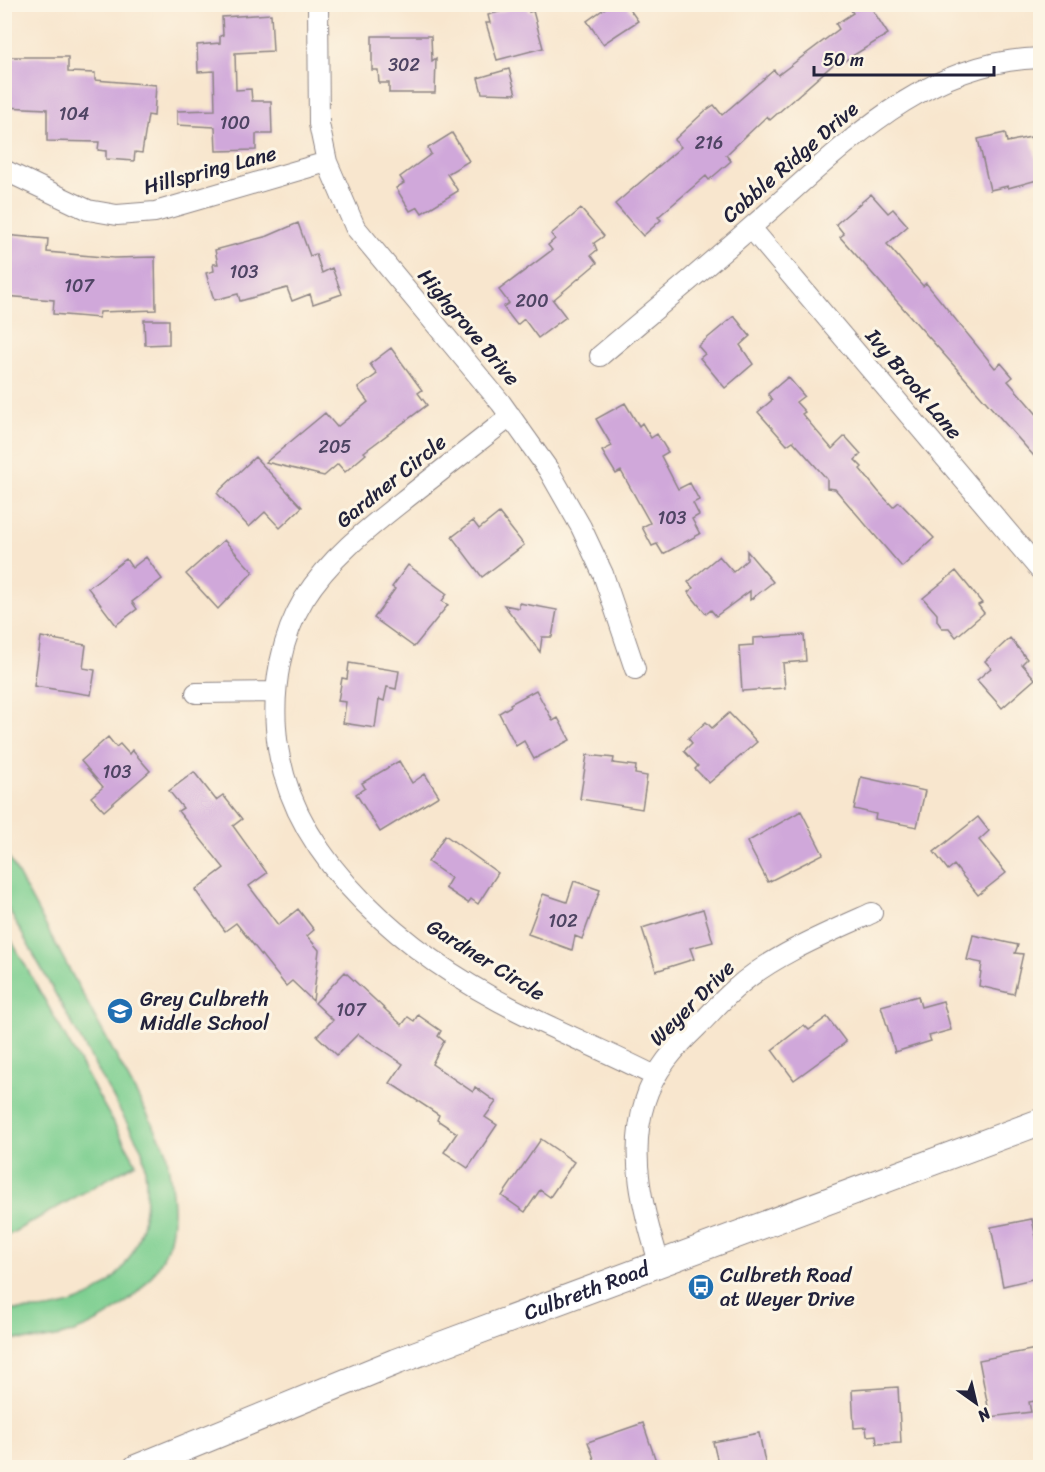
<svg xmlns="http://www.w3.org/2000/svg" width="1045" height="1472" viewBox="0 0 1045 1472" font-family="Sriracha,sans-serif">
  <style>
    .green { fill: #7ecf91; stroke: #507866; stroke-width: 1.5 }
    .building { fill: #d0a8da }
    .lines { fill: none; stroke-linecap: round; stroke-linejoin: round }
    .minor-casing { stroke: #8d8484; stroke-width: 22 }
    .tertiary-casing { stroke: #8d8484; stroke-width: 28 }
    .minor { stroke: #fff; stroke-width: 20 }
    .tertiary { stroke: #fff; stroke-width: 26 }
    .labels { text-anchor: middle; stroke-width: 6; stroke-linejoin: round; paint-order: stroke }
    .number-label { font-size: 18px; fill: #4e4463 }
    .street-label { font-size: 21px; fill: #22223b; stroke: #fcf5e5 }
    .poi-label { font-size: 21px; fill: #22223b; stroke: #fcf5e5; text-anchor: start }
  </style>
  <rect width="100%" height="100%" fill="#fcf5e5"/>
  <filter id="ink" filterUnits="userSpaceOnUse"><feTurbulence type="fractalNoise" baseFrequency=".0167" numOctaves="2"/><feDisplacementMap in="SourceGraphic" scale="12" xChannelSelector="R" yChannelSelector="G"/><feConvolveMatrix kernelMatrix="1 2 1 2 8 2 1 2 1" color-interpolation-filters="sRGB"/></filter>
  <filter id="wash" filterUnits="userSpaceOnUse"><feTurbulence type="fractalNoise" baseFrequency=".008" numOctaves="4" result="noise"/><feDisplacementMap in="SourceGraphic" scale="24" xChannelSelector="R" yChannelSelector="G"/><feGaussianBlur stdDeviation="1.35" result="paint"/><feColorMatrix in="noise" values="0 0 0 0 0 0 0 0 0 0 0 0 0 0 0 0 0 1.4 0 .05"/><feComposite in="paint" operator="in"/></filter>
  <g filter="url(#wash)">
    <rect width="100%" height="100%" fill="#f8e6ce"/>
    <path class="green" d="M5 850 166 1149C170 1179 179 1219 167 1249 144 1307 65 1352 5 1337V1309C109 1321 162 1249 142 1150L5 903Z
      M5 929 136 1163 5 1237H4Z"/>
    <g id="blocks">
      <path class="building" d="M527 4 529 12 533 11 543 48 497 60 486 23H490L488 15Z
        M611 4H626L638 21 603 44 587 21Z
        M847 4H869L888 34 838 65 836 62 770 120 767 116 726 155 731 161 709 180 706 176 658 217 661 220 643 236 615 204 681 147 674 140 705 111 714 105 722 115 774 70 778 75 839 29 836 24 853 13Z
        M271 14 273 51 235 53 236 90 251 89 252 101H271L272 134H256V150L216 151 215 127 177 125V111L215 110 214 71 198 72 197 45 220 43V36L223 35 222 17Z
        M372 36H431L432 61 436 58 435 93H389V83H379L378 70H372Z
        M4 57H68V72L95 73V80L156 85 154 116 148 115 142 153 135 152 134 161 106 159V151L98 150 99 142 47 141V109L4 107Z
        M509 69 516 94 482 93 478 78Z
        M452 133 469 161 447 174 458 191 422 213 418 207 410 211 396 188 404 183 400 177 431 154 428 148Z
        M1005 133 1007 142 1031 137 1041 179 1008 188V186L990 190 978 139Z
        M871 194 888 213 893 209 908 226 887 244 923 286 926 283 995 368 1001 363 1013 377 1008 381 1041 419V464L840 237 844 234 836 224Z
        M581 209 604 236 594 243 597 250 591 255 597 263 553 300 566 317 538 338 524 319 517 325 503 307 509 303 499 290 552 250 548 245 555 239 551 234Z
        M298 223 310 256 316 254 322 273 332 268 342 294 313 304 310 294 292 301 287 288 240 301 238 294 214 300 206 273 214 271 213 264H218L215 250 268 236Z
        M4 235 48 239 47 252 114 258 155 257 156 310 100 312 99 318 53 314 54 300 4 296Z
        M734 316 750 336 740 345 753 364 725 388 700 358 705 354 698 346Z
        M144 320H169V344L145 345Z
        M391 348 422 390 418 393 427 405 364 452 366 454 345 472 338 464 324 476 266 462 325 413 337 427 368 402 358 388 377 374 370 364Z
        M788 377 804 396 796 402 805 412 802 414 832 449 845 436 861 454 855 460 862 467 860 469 878 491 893 507 899 502 934 538 902 567 835 489 827 488V479L793 441 787 445 758 412 772 400 768 394Z
        M625 403 639 426 642 423 651 438 657 434 668 452 661 456 678 489 690 483 699 500 693 503 699 515 692 519 700 534 663 554 657 544 652 546 642 527 650 523 621 471 616 474 602 451 612 446 596 419Z
        M255 457 302 507 280 528 265 512 249 527 217 493Z
        M499 513 524 545 482 577 452 537 473 521 479 529Z
        M224 540 253 572 218 609 186 574Z
        M747 551 773 582 750 600V591L716 616 711 610 706 614 688 592 693 588 688 582 719 556 733 572 747 560Z
        M146 557 162 579 132 602 137 609 116 625 88 588 126 559 132 568Z
        M408 565 447 594 442 601 448 605 414 647 374 618 395 589 392 587Z
        M956 571 982 603 978 605 984 613 956 637 949 628H942L937 621V614L923 598Z
        M519 603 557 610 552 637H542L540 652 504 605 519 608Z
        M804 635 806 661 783 663 785 688 742 691 739 646 753 645V638Z
        M41 637 86 645 83 668 95 670 91 695 34 686Z
        M1010 638 1027 659 1022 664 1035 679 1002 708 977 680 991 668 985 661Z
        M349 663 399 671 396 689 387 687 384 701 379 699 375 728 343 723 346 702 338 701 342 678 347 679Z
        M536 690 553 721 558 718 570 740 534 759 524 741 516 746 499 713 511 706 510 704Z
        M729 713 757 742 709 783 695 769 698 766 684 751 692 743 688 738 706 722 712 728Z
        M108 737 116 747 120 744 129 754 132 750 150 771 104 811 91 797 103 787 81 761Z
        M587 755 614 758 613 763 636 766 635 774 647 776 642 809 580 799Z
        M399 761 412 783 425 774 439 796 380 832 356 794 365 788 362 783Z
        M194 772 216 800 223 795 242 819 233 826 267 873 249 886 278 925 298 909 314 930 307 936 319 950 313 1001 292 981 286 986 236 923 225 931 195 890 224 868 178 811 183 808 169 791Z
        M861 777 925 791 917 827 875 819 876 814 854 809Z
        M801 811 823 854 768 882 747 842Z
        M978 817 989 831 979 840 1006 873 978 895 954 865 948 870 934 852Z
        M445 835 498 873 478 904 471 899 468 903 445 888 451 878 428 862Z
        M574 881 600 890 582 939 575 936 572 950 528 934 543 894 567 902Z
        M703 909 713 942 690 948 694 959 656 971 642 928Z
        M973 935 1018 945 1015 953 1023 954 1014 994 979 986 982 963 967 960Z
        M345 972 402 1025 408 1017 414 1021 418 1015 441 1031 438 1036 444 1041 432 1064 473 1092 475 1087 496 1102 485 1117 497 1125 468 1168 444 1152 457 1133 437 1120 439 1115 390 1083 403 1064 358 1034 337 1055 317 1036 333 1020 315 1003Z
        M918 996 921 1007 943 1001 951 1030 929 1036 931 1041 895 1052 881 1006Z
        M827 1017 846 1042 794 1080 772 1050 804 1025 809 1030Z
        M541 1139 574 1162 550 1197 540 1190 525 1212 502 1196Z
        M1032 1219 1041 1259V1277L1003 1286 991 1227Z
        M1041 1348V1400L1029 1402 1031 1412 990 1417 979 1360Z
        M898 1387 901 1443 877 1444 876 1435 867 1436 866 1427 854 1428 852 1390Z
        M643 1423 658 1467H597L588 1442Z
        M759 1433 766 1467H719L713 1442Z"/>
    </g>
  </g>
  <g filter="url(#ink)">
    <use href="#blocks" fill-opacity="0" stroke="#8d8484" stroke-width="1.5"/>
    <g class="lines">
      <defs>
        <path id="minor" d="M318 4 319 124 327 162 355 227 501 403 548 469 581 527 603 574 635 669
          M4 170 88 210 117 215 155 212 327 162
          M751 228 1040 570
          M600 356C652 312 705 268 756 223 840 150 921 61 1040 58
          M511 416C477 443 443 469 409 496 371 526 330 557 304 599 281 637 273 686 276 728 284 862 418 963 530 1017 571 1037 614 1055 655 1076
          M196 693 275 692
          M659 1262C643 1211 628 1154 645 1101 654 1071 675 1048 697 1027 710 1014 722 1000 736 988 772 956 827 933 872 913"/>
        <g id="tertiary">
          <path id="s1" d="M136 1468 395 1362 1040 1122"/>
        </g>
      </defs>
      <use href="#minor" class="minor-casing"/>
      <use href="#tertiary" class="tertiary-casing"/>
      <use href="#minor" class="minor"/>
      <use href="#tertiary" class="tertiary"/>
    </g>
  </g>
  <defs>
    <symbol id="school-disc" viewBox="-11 -11 22 22"><circle r="9.5" fill="#1f6fb2" stroke="#fcf5e5"/><path d="M0-5L7-2L0 1L-7-2ZM-4 1L0 2.5L4 1V4Q0 6-4 4Z" fill="#fff"/></symbol>
    <symbol id="bus-disc" viewBox="-11 -11 22 22"><circle r="9.5" fill="#1f6fb2" stroke="#fcf5e5"/><path d="M-5-6H5V4H4V6H2V4H-2V6H-4V4H-5ZM-3.5-4V0h7V-4ZM-3.5 1.2v1.5H-2V1.2ZM2 1.2v1.5H3.5V1.2Z" fill="#fff"/></symbol>
  </defs>
  <g fill-rule="evenodd">
    <use href="#school-disc" x="105" y="996" width="30" height="30"/>
    <use href="#bus-disc" x="686" y="1272" width="30" height="30"/>
  </g>
  <g class="labels">
    <g class="number-label">
      <text x="404" y="71">302</text>
      <text x="74" y="120">104</text>
      <text x="235" y="129">100</text>
      <text x="709" y="149">216</text>
      <text x="244" y="278">103</text>
      <text x="79" y="292">107</text>
      <text x="532" y="307">200</text>
      <text x="335" y="453">205</text>
      <text x="672" y="524">103</text>
      <text x="117" y="778">103</text>
      <text x="563" y="927">102</text>
      <text x="351" y="1016">107</text>
    </g>
    <g class="street-label">
      <text transform="translate(790 162) rotate(-41)" y="7">Cobble Ridge Drive</text>
      <text transform="translate(210 170) rotate(-15)" y="7">Hillspring Lane</text>
      <text transform="translate(469 327) rotate(50)" y="7">Highgrove Drive</text>
      <text transform="translate(914 384) rotate(50)" y="7">Ivy Brook Lane</text>
      <text transform="translate(391 481) rotate(-39)" y="7">Gardner Circle</text>
      <text transform="translate(486 960) rotate(32)" y="7">Gardner Circle</text>
      <text transform="translate(692 1003) rotate(-45)" y="7">Weyer Drive</text>
      <text dy="7" stroke="none"><textPath href="#s1" startOffset="484">Culbreth Road</textPath></text>
    </g>
    <g class="poi-label">
      <text x="140" y="1006">Grey Culbreth<tspan x="140" dy="24">Middle School</tspan></text>
      <text x="720" y="1282">Culbreth Road<tspan x="720" dy="24">at Weyer Drive</tspan></text>
    </g>
  </g>
  <rect width="1045" height="1472" fill="none" stroke="#fcf5e5" stroke-width="24"/>
  <g transform="translate(976 1403) rotate(146)" stroke="#fcf5e5" stroke-width="4.5" paint-order="stroke">
  <path d="M0-4.5L10 22L0 15L-10 22Z" fill="#22223b"/>
  <text y="-9" font-size="16" font-weight="bold" text-anchor="middle" fill="#22223b">N</text>
  </g>
  <path d="M814 66v9h180v-9" fill="none" stroke="#22223b" stroke-width="3"/>
  <text x="823" y="66" font-size="18" fill="#22223b" stroke="#fcf5e5" stroke-width="4.5" paint-order="stroke">50 m</text>
</svg>
